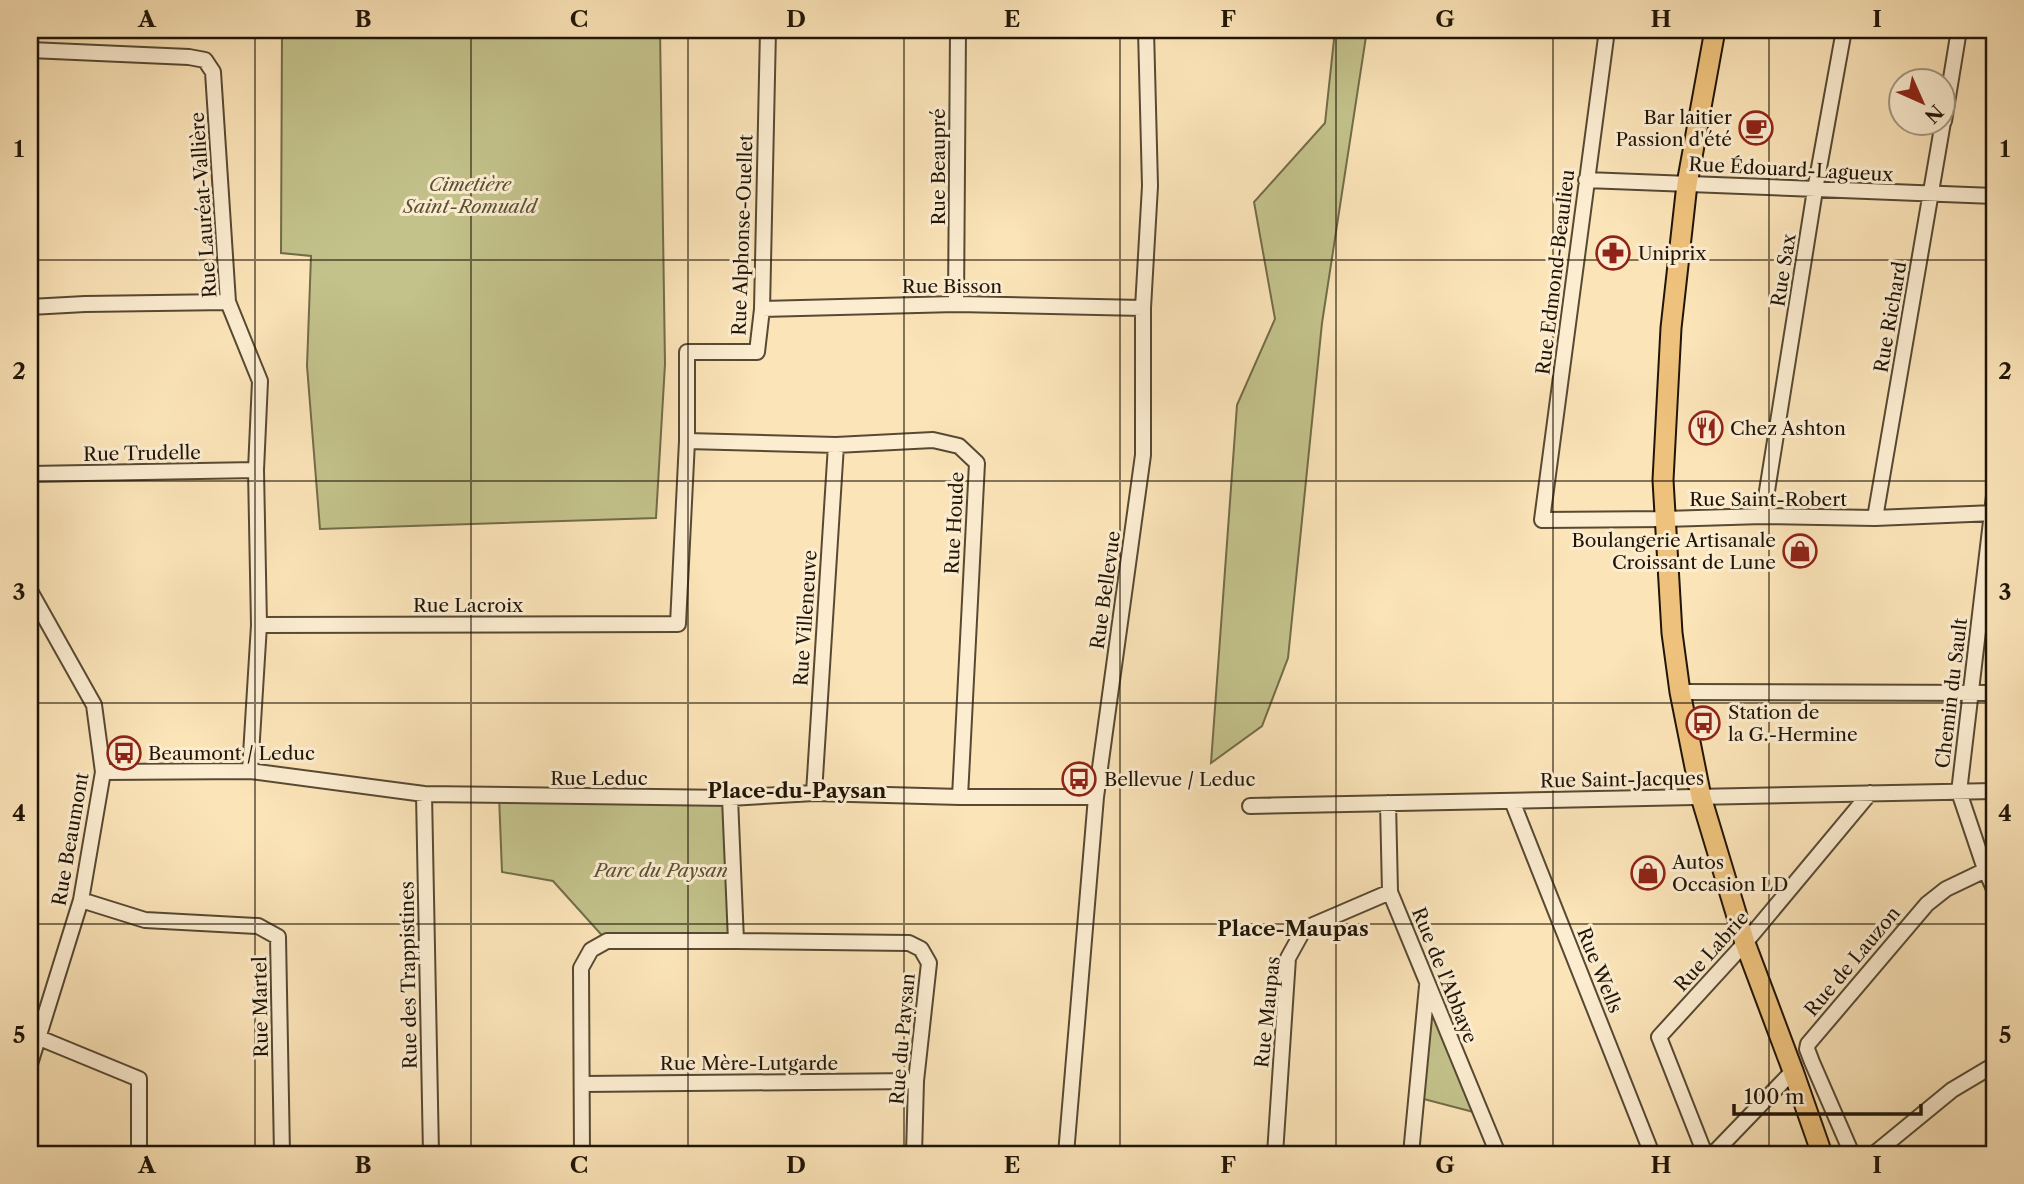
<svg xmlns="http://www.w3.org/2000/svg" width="2024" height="1184" viewBox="0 0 2024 1184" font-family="'Libre Caslon Text',serif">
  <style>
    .green { fill: #c3c28b; stroke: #726c49; stroke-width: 2 }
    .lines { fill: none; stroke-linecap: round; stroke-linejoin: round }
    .minor-casing { stroke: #574933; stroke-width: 18 }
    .major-casing { stroke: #201507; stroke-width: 23 }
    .minor { stroke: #fcedd1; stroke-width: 14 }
    .major { stroke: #eec27c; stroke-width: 19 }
    .grid { fill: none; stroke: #201507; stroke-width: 2; stroke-opacity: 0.55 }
    .labels { text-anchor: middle; stroke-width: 6; stroke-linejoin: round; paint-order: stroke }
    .poi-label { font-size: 19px; fill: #201507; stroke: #fcedd1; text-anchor: start }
    .street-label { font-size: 19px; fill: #201507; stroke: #fcedd1 }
    .park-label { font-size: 19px; font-style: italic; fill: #595235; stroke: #fcedd1 }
    .neighbourhood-label { font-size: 21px; font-weight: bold; fill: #201507; stroke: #fcedd1 }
    .neatline { fill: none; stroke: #201507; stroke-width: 2.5 }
    .grid-label { font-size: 23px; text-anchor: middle; font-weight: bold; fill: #201507 }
  </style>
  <rect width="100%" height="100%" fill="#fbe4b8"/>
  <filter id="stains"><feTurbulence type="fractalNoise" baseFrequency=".00286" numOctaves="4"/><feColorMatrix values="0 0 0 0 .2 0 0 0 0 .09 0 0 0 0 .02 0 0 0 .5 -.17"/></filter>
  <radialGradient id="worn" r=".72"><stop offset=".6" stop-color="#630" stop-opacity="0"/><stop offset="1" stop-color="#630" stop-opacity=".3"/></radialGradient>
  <path class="green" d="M282 30H660L665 364 656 518 320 529 307 366 311 256 281 253Z
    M1335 30H1367L1322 323 1288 658 1262 726 1211 763 1237 405 1275 319 1254 202 1325 123Z
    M499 796 730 798 736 941H607L553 881 502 872Z
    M1427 985 1481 1114 1416 1097Z"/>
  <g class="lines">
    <defs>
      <path id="minor" d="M1607 30 1542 520 1665 519 1763 516 1875 518 1994 513
        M30 50 189 57 205 60 213 72 228 302 260 381 256 470 259 625 250 771
        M1944 121 1959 30
        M1586 180 1994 196
        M956 304 958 30
        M30 307 85 304 228 302
        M762 309 956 304 1143 308
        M687 441 836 445 933 440 959 446 977 463 960 797
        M30 474 256 470
        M1994 496 1959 792 1985 869 1994 889
        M1763 516 1815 190 1844 30
        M1875 518 1943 122
        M30 591 94 705 103 772 81 900 30 1064
        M259 625 678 624 687 441V352H757L762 309 768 30
        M1680 692 1994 693
        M103 772 250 771 424 794 730 798 814 793 960 797H1096
        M814 793 836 445
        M424 794 431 1154
        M1512 801 1652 1154
        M1388 803 1390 892 1498 1154
        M1250 806 1994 791
        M81 900 145 920 258 926 278 937 282 1154
        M736 941 909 943 921 949 929 963 916 1081 914 1154
        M37 1037 139 1079V1154
        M583 1084 916 1081
        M582 1154 581 968 591 950 607 941H736L730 798
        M1066 1154 1096 797 1143 455V308L1150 186 1146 30
        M1275 1154 1288 958 1304 929 1390 892
        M1411 1154 1427 986
        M1705 1154 1659 1037 1745 943 1870 793
        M1713 1154 1793 1071
        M1852 1154 1812 1062 1807 1049 1808 1044 1927 904 1946 889 1994 866
        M1874 1154 1952 1090 1994 1065"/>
      <path id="major" d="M1715 30 1687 184 1671 328 1663 480 1672 633 1680 692 1701 797 1745 943 1793 1071 1822 1154"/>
    </defs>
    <use href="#minor" class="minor-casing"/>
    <use href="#major" class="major-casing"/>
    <use href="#minor" class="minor"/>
    <use href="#major" class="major"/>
  </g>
  <path class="grid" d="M255 30V1154M471 30V1154M688 30V1154M904 30V1154M1120 30V1154M1336 30V1154M1553 30V1154M1769 30V1154M30 260H1994M30 481H1994M30 703H1994M30 924H1994"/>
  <defs>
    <symbol id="cafe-ring" viewBox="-11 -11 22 22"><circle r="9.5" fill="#fcedd1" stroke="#8f2418" stroke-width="1.5"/><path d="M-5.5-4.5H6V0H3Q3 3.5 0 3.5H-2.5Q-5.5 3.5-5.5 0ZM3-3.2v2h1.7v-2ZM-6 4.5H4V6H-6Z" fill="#8f2418"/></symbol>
    <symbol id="pharmacy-ring" viewBox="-11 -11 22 22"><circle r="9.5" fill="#fcedd1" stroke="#8f2418" stroke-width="1.5"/><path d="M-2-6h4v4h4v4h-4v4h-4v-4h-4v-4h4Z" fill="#8f2418"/></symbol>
    <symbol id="restaurant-ring" viewBox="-11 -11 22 22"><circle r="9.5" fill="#fcedd1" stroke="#8f2418" stroke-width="1.5"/><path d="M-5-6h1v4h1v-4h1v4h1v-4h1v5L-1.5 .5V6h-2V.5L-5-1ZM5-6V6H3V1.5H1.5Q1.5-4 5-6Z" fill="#8f2418"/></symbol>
    <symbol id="shop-ring" viewBox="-11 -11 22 22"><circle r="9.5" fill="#fcedd1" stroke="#8f2418" stroke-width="1.5"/><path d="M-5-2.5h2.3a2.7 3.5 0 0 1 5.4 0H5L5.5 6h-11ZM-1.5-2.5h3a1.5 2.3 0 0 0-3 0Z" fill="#8f2418"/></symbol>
    <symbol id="bus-ring" viewBox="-11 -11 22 22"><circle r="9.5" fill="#fcedd1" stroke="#8f2418" stroke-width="1.5"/><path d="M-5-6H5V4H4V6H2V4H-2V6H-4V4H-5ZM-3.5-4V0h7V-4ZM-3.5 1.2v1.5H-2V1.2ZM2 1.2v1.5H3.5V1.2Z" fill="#8f2418"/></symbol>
  </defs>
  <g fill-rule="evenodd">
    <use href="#cafe-ring" x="1737" y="109" width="38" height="38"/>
    <use href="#pharmacy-ring" x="1594" y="234" width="38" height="38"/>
    <use href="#restaurant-ring" x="1687" y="409" width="38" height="38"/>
    <use href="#shop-ring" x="1781" y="532" width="38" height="38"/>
    <use href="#bus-ring" x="1684" y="704" width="38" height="38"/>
    <use href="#bus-ring" x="105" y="734" width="38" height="38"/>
    <use href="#bus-ring" x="1060" y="760" width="38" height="38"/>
    <use href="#shop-ring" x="1629" y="854" width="38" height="38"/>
  </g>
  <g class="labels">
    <g class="poi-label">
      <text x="1732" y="124" text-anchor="end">Bar laitier<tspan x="1732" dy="22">Passion d'été</tspan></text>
      <text x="1638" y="260">Uniprix</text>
      <text x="1730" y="435">Chez Ashton</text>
      <text x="1776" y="547" text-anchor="end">Boulangerie Artisanale<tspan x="1776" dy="22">Croissant de Lune</tspan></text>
      <text x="1728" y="719">Station de<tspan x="1728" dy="22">la G.-Hermine</tspan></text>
      <text x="148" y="760">Beaumont / Leduc</text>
      <text x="1104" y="786">Bellevue / Leduc</text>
      <text x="1672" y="869">Autos<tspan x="1672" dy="22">Occasion LD</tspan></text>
    </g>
    <g class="street-label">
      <text transform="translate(938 167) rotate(-90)" y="7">Rue Beaupré</text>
      <text transform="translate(1791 169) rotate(3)" y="7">Rue Édouard-Lagueux</text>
      <text transform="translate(203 205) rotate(-94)" y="7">Rue Lauréat-Vallière</text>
      <text transform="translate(742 235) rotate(-88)" y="7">Rue Alphonse-Ouellet</text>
      <text transform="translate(1783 270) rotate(-81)" y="7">Rue Sax</text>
      <text transform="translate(1555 272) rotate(-83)" y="7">Rue Edmond-Beaulieu</text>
      <text x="952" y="293">Rue Bisson</text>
      <text transform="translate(1890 317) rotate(-80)" y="7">Rue Richard</text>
      <text transform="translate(142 453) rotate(-1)" y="7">Rue Trudelle</text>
      <text x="1768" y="506">Rue Saint-Robert</text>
      <text transform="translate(954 523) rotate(-87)" y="7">Rue Houde</text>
      <text transform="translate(1105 590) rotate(-82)" y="7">Rue Bellevue</text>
      <text x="468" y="612">Rue Lacroix</text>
      <text transform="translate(805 618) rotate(-86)" y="7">Rue Villeneuve</text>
      <text transform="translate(1951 693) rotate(-83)" y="7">Chemin du Sault</text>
      <text x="599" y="785">Rue Leduc</text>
      <text transform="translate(1622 779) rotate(-1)" y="7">Rue Saint-Jacques</text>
      <text transform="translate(70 839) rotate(-80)" y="7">Rue Beaumont</text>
      <text transform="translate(1711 951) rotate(-48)" y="7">Rue Labrie</text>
      <text transform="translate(1852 961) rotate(-50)" y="7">Rue de Lauzon</text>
      <text transform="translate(1600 970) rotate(68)" y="7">Rue Wells</text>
      <text transform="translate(408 975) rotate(-91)" y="7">Rue des Trappistines</text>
      <text transform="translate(1445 975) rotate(68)" y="7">Rue de l'Abbaye</text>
      <text transform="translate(260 1007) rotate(-91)" y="7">Rue Martel</text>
      <text transform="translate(1267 1012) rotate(-84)" y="7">Rue Maupas</text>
      <text transform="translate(902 1039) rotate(-85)" y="7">Rue du Paysan</text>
      <text x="749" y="1070">Rue Mère-Lutgarde</text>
    </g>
    <g class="park-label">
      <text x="470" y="191">Cimetière<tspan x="470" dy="22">Saint-Romuald</tspan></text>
      <text x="661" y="877">Parc du Paysan</text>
    </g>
    <g class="neighbourhood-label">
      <text x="797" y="798">Place-du-Paysan</text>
      <text x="1293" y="936">Place-Maupas</text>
    </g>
  </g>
  <rect width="2024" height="1184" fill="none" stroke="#fbe4b8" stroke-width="77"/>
  <g transform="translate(1922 102) rotate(135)"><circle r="33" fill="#fcedd1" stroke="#a49780" stroke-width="2"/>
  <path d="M0-5L12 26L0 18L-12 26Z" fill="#8f2418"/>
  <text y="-10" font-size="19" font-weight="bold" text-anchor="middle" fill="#201507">N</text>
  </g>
  <path d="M1734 1104v10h187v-10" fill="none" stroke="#201507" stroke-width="3.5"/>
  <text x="1744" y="1104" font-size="21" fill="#201507" stroke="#fcedd1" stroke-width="5" paint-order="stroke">100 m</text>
  <rect x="38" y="38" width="1948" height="1108" class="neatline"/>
  <g class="grid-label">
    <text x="147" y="27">A</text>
    <text x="363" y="27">B</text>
    <text x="579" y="27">C</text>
    <text x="796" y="27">D</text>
    <text x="1012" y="27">E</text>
    <text x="1228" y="27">F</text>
    <text x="1445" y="27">G</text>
    <text x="1661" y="27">H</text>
    <text x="1877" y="27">I</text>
    <text x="19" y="157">1</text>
    <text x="2005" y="157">1</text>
    <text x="19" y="379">2</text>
    <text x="2005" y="379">2</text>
    <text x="19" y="600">3</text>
    <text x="2005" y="600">3</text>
    <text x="19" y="821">4</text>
    <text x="2005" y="821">4</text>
    <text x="19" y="1043">5</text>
    <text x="2005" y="1043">5</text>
    <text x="147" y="1173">A</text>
    <text x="363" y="1173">B</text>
    <text x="579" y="1173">C</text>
    <text x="796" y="1173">D</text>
    <text x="1012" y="1173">E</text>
    <text x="1228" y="1173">F</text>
    <text x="1445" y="1173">G</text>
    <text x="1661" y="1173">H</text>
    <text x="1877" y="1173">I</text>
  </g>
  <rect width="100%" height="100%" filter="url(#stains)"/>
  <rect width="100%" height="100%" fill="url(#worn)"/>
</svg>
